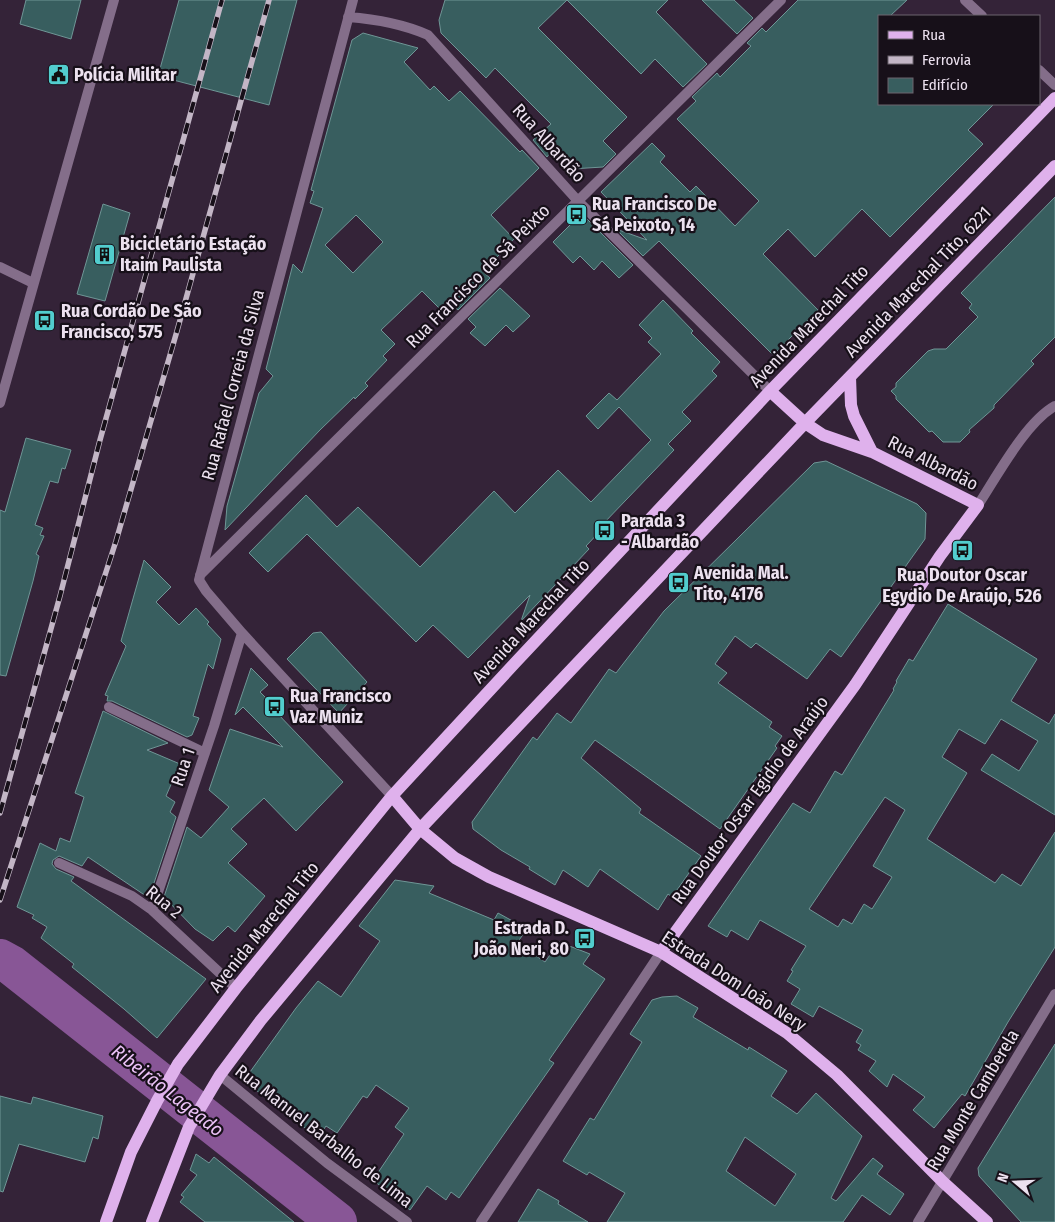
<svg xmlns="http://www.w3.org/2000/svg" width="1055" height="1222" viewBox="0 0 1055 1222" font-family="'Fira Sans Condensed',sans-serif">
  <style>
    .lines { fill: none; stroke-linecap: round; stroke-linejoin: round }
    .river { stroke: #885696; stroke-width: 40 }
    .building { fill: #385e5f; stroke: #6f9696; fill-rule: evenodd }
    .minor { stroke: #846e8a; stroke-width: 10 }
    .tertiary { stroke: #846e8a; stroke-width: 10 }
    .primary { stroke: #dfb1ec; stroke-width: 12 }
    .rail-casing { stroke: #c3b6c6; stroke-width: 5.5 }
    .rail { stroke: #171019; stroke-width: 4; stroke-dasharray: 11; stroke-linecap: butt }
    .labels { text-anchor: middle; stroke-width: 4.5; stroke-linejoin: round; paint-order: stroke }
    .poi-label { font-size: 18px; font-weight: bold; fill: #ece1ef; stroke: #171019; text-anchor: start }
    .street-label { font-size: 18px; fill: #ece1ef; stroke: #171019 }
    .water-label { font-size: 19px; font-style: italic; fill: #ecc2f8; stroke: #171019 }
  </style>
  <rect width="100%" height="100%" fill="#342338"/>
  <g class="lines">
    <path class="river" d="M0 959 11 965 337 1222"/>
  </g>
  <path class="building" d="M26 0H81L71 39 20 24Z
    M179 0H297L269 105 158 76Z
    M445 0H567L538 28 627 117 603 141 616 154 603 167 571 169 553 149 547 157 533 140 551 124 495 68 486 78 441 33 439 20Z
    M567 0H668L656 12 707 64 683 87 655 59 641 74Z
    M702 0H734L753 18 737 34Z
    M798 0H907L890 16H879V104H994L968 130 983 144 890 237 862 209 815 257 788 229 763 254 818 310 773 355 659 241 643 256 616 229 647 240 601 192 652 143 665 156 660 162 690 192 696 186 735 226 759 201 677 119 696 101 692 97 717 73 720 77 751 46 747 43 762 28 766 32Z
    M363 33 418 48 404 62 430 90 434 86 449 101 460 91 520 152 522 150 539 168 491 215 514 239 483 272 490 278 458 310 450 303 442 311 422 291 381 330 395 344 383 356 387 360 365 383 368 386 355 399 354 397 320 430 225 530 227 506 259 393 273 376 266 369 293 264 302 273 323 208 310 203 314 191 311 190 352 40ZM356 215 383 242 353 273 325 245Z
    M1055 197V337L1031 361 1034 364 994 405V408L969 430 970 432 960 442H943L932 431 929 432 896 399V396L891 391 896 387V383L928 351 934 349H946L978 317 969 308 972 304 961 293Z
    M103 204 130 213 105 301 77 294Z
    M579 216 587 219 633 265 619 278 602 261 594 270 580 256 573 263 553 242Z
    M500 288 530 316 513 332 506 325 485 346 470 333 476 327 468 319Z
    M663 300 693 331 691 333 720 362 712 371 717 376 682 412 691 421 668 444 674 450 602 525 604 527 586 546 589 549 521 621 530 595 468 658 433 625 416 642 307 534 268 572 249 553 306 495 337 527 358 507 420 567 494 491 515 513 558 470 591 502 651 440 619 407 598 429 586 416 609 393 617 400 661 354 648 342 652 338 639 325Z
    M26 438 71 450 65 469 62 468 58 483 50 481 35 525 43 528 40 535 44 536 36 554 39 556 33 581 6 676 0 675V510L5 512Z
    M826 461 917 504 926 513 925 539 841 657 830 649 807 679 756 643 751 648 735 636 715 664 727 673 718 683 772 722 769 727 782 736 775 746 777 748 720 829 595 740 581 758 641 809 639 813 701 856 672 897 668 894 658 910 600 869 588 887 563 870 555 885 529 869 530 867 501 850 473 829 472 822 533 737 537 740 557 713 571 723 609 669 616 673 664 611 814 463Z
    M144 560 171 587 156 602 179 625 196 608 209 622 207 624 221 639 213 669 208 664 193 716 199 718 192 735 187 737 112 701H107L108 696 105 695 126 646 121 641Z
    M948 604 1037 659 1011 701 1049 724 1055 714V815L981 770 992 754 1019 771 1038 741 1001 719 985 744 959 729 942 757 967 773 927 839 995 883 1002 874 1021 886 1055 832V947L1008 1022 965 1096 962 1094 934 1128 913 1110 925 1097 893 1074 887 1087 869 1071 876 1061 858 1050 861 1045 856 1042 863 1030 819 1006 813 1017 791 1004 800 989 787 981 793 971 791 970 806 946 760 920 748 940 731 930 727 937 708 926 793 803 810 813 835 771 842 775 894 690 893 689 897 682 896 681 909 659 913 661ZM885 797 905 810 873 866 892 877 872 909 864 904 852 924 843 919 838 927 809 909Z
    M321 632 367 682 339 713 287 659 313 633Z
    M251 668 268 685 260 692 278 710 276 712 343 782 296 831 264 798 231 829 247 844 228 863 265 896 235 932 228 926 213 941 195 929 164 897 187 827 201 838 229 807 209 790 230 729 283 747 243 707 235 715Z
    M103 711 168 743 147 750 180 764 166 796 175 802 170 812 176 817 149 898 88 857 82 866 59 856 53 860 52 864 56 869 74 877 71 881 206 979 157 1038 124 1009 72 967 74 964 41 938 47 927 32 918 34 915 17 907 40 843 56 851 60 838 70 842 84 797 75 793Z
    M395 880 434 886 429 893 494 920 498 913 527 929 517 943 545 962 559 942 590 954 583 964 605 979 549 1060 554 1063 459 1198 451 1192 446 1200 427 1186 410 1210 373 1180 404 1134 395 1127 409 1108 376 1085 367 1098 363 1096 337 1133 326 1126 318 1138 252 1087 250 1072 296 1008 318 981 341 997 380 941 359 926Z
    M677 996 698 1008 693 1017 748 1050 749 1047 787 1071 771 1096 797 1114 816 1093 862 1136 831 1198 836 1201 873 1158 883 1166 877 1174 904 1194 890 1215 862 1195 843 1222H607L625 1193 589 1172 587 1175 563 1161 590 1118 594 1120 642 1042 630 1034 652 1000 662 997ZM745 1137 796 1174 775 1206 726 1171Z
    M1055 1044V1222H1021L979 1176 978 1168Z
    M0 1096 31 1104 33 1097 103 1116 98 1139 93 1137 85 1162 19 1144 3 1192 0 1191Z
    M196 1154 209 1163 214 1157 294 1222H205L180 1202 184 1197 181 1195 197 1175 190 1170Z
    M538 1189 559 1201 558 1204 588 1222H518Z"/>
  <g class="lines">
    <path class="minor" d="M353 0 199 580 206 591 242 633 392 796
      M965 0 982 16
      M348 17C375 19 403 24 428 35L578 201 770 391
      M1039 70 1055 85
      M0 267 33 283
      M978 505C997 476 1026 422 1055 406
      M200 575 781 0
      M109 707 205 753
      M59 863 132 896 152 910 236 988
      M152 910 214 726 242 633
      M220 1075 327 1163 407 1222
      M481 1222 661 952
      M918 1222 1055 994"/>
    <path class="tertiary" d="M0 403 114 0"/>
    <path class="primary" d="M850 377 851 405 854 416 872 452
      M392 796 420 829 455 858 489 877 661 952 787 1033 837 1075 943 1182 987 1222
      M661 952 855 685 940 556 978 505 872 452 823 435 805 423 770 391
      M106 1222 131 1152 157 1101 178 1064 236 988 392 796 514 664 770 391 1055 98
      M152 1222 189 1127 220 1075 261 1020 420 829 805 423 1055 166"/>
    <defs>
      <path id="rail" d="M0 813 60 596 100 440 222 0
        M0 900 116 541 177 331 269 0"/>
    </defs>
    <use href="#rail" class="rail-casing"/>
    <use href="#rail" class="rail"/>
  </g>
  <defs>
    <symbol id="civic-square" viewBox="-11 -11 22 22"><rect x="-9" y="-9" width="18" height="18" rx="4" fill="#52cdce" stroke="#171019"/><path d="M-.6-6.5H3V-4.5H.6V-3L4-1V1h2V6H-6V1h2V-1L-.6-3ZM-1.2 2.5V6h2.4V2.5Z" fill="#111"/></symbol>
    <symbol id="bus-square" viewBox="-11 -11 22 22"><rect x="-9" y="-9" width="18" height="18" rx="4" fill="#52cdce" stroke="#171019"/><path d="M-5-6H5V4H4V6H2V4H-2V6H-4V4H-5ZM-3.5-4V0h7V-4ZM-3.5 1.2v1.5H-2V1.2ZM2 1.2v1.5H3.5V1.2Z" fill="#111"/></symbol>
    <symbol id="building-square" viewBox="-11 -11 22 22"><rect x="-9" y="-9" width="18" height="18" rx="4" fill="#52cdce" stroke="#171019"/><path d="M-4-6H4V6H1V3H-1V6H-4ZM-2.5-4.3h1.7v1.8h-1.7ZM.8-4.3h1.7v1.8H.8ZM-2.5-1h1.7V.8h-1.7ZM.8-1h1.7V.8H.8Z" fill="#111"/></symbol>
  </defs>
  <g fill-rule="evenodd">
    <use href="#civic-square" x="46" y="62" width="25" height="25"/>
    <use href="#bus-square" x="564" y="202" width="25" height="25"/>
    <use href="#building-square" x="92" y="242" width="25" height="25"/>
    <use href="#bus-square" x="32" y="308" width="25" height="25"/>
    <use href="#bus-square" x="592" y="518" width="25" height="25"/>
    <use href="#bus-square" x="950" y="538" width="25" height="25"/>
    <use href="#bus-square" x="666" y="570" width="25" height="25"/>
    <use href="#bus-square" x="262" y="694" width="25" height="25"/>
    <use href="#bus-square" x="572" y="926" width="25" height="25"/>
  </g>
  <g class="labels">
    <g class="poi-label">
      <text x="74" y="81">Polícia Militar</text>
      <text x="592" y="210">Rua Francisco De<tspan x="592" dy="21">Sá Peixoto, 14</tspan></text>
      <text x="120" y="250">Bicicletário Estação<tspan x="120" dy="21">Itaim Paulista</tspan></text>
      <text x="61" y="317">Rua Cordão De São<tspan x="61" dy="21">Francisco, 575</tspan></text>
      <text x="621" y="527">Parada 3<tspan x="621" dy="21">- Albardão</tspan></text>
      <text x="694" y="579">Avenida Mal.<tspan x="694" dy="21">Tito, 4176</tspan></text>
      <text x="962" y="581" text-anchor="middle">Rua Doutor Oscar<tspan x="962" dy="21">Egydio De Araújo, 526</tspan></text>
      <text x="290" y="702">Rua Francisco<tspan x="290" dy="21">Vaz Muniz</tspan></text>
      <text x="569" y="934" text-anchor="end">Estrada D.<tspan x="569" dy="21">João Neri, 80</tspan></text>
    </g>
    <g class="street-label">
      <text transform="translate(549 143) rotate(48)" y="6">Rua Albardão</text>
      <text transform="translate(478 276) rotate(-45)" y="6">Rua Francisco de Sá Peixto</text>
      <text transform="translate(918 282) rotate(-46)" y="6">Avenida Marechal Tito, 6221</text>
      <text transform="translate(809 326) rotate(-46)" y="6">Avenida Marechal Tito</text>
      <text transform="translate(233 385) rotate(-75)" y="6">Rua Rafael Correia da Silva</text>
      <text transform="translate(933 463) rotate(27)" y="6">Rua Albardão</text>
      <text transform="translate(531 621) rotate(-47)" y="6">Avenida Marechal Tito</text>
      <text transform="translate(183 767) rotate(-71)" y="6">Rua 1</text>
      <text transform="translate(750 800) rotate(-54)" y="6">Rua Doutor Oscar Egidio de Araújo</text>
      <text transform="translate(164 902) rotate(39)" y="6">Rua 2</text>
      <text transform="translate(264 927) rotate(-51)" y="6">Avenida Marechal Tito</text>
      <text transform="translate(734 981) rotate(33)" y="6">Estrada Dom João Nery</text>
      <text transform="translate(973 1100) rotate(-59)" y="6">Rua Monte Camberela</text>
      <text transform="translate(324 1136) rotate(38)" y="6">Rua Manuel Barbalho de Lima</text>
    </g>
    <g class="water-label">
      <text transform="translate(168 1090) rotate(38)" y="7">Ribeirão Lageado</text>
    </g>
  </g>
  <rect x="878" y="15" width="162" height="90" fill="#171019" stroke="#6c646f"/>
  <rect x="888" y="31" width="25" height="8" fill="#dfb1ec" stroke="#6c646f"/>
  <text x="922" y="40" font-size="15" fill="#ece1ef">Rua</text>
  <rect x="888" y="56" width="25" height="8" fill="#c3b6c6" stroke="#6c646f"/>
  <text x="922" y="65" font-size="15" fill="#ece1ef">Ferrovia</text>
  <rect x="888" y="78" width="25" height="15" fill="#385e5f" stroke="#6c646f"/>
  <text x="922" y="90" font-size="15" fill="#ece1ef">Edifício</text>
  <g transform="translate(1015 1182) rotate(289)" stroke="#171019" stroke-width="4" paint-order="stroke">
  <path d="M0-4L9 19L0 12L-9 19Z" fill="#ece1ef"/>
  <text y="-8" font-size="14" font-weight="bold" text-anchor="middle" fill="#ece1ef">N</text>
  </g>
</svg>
